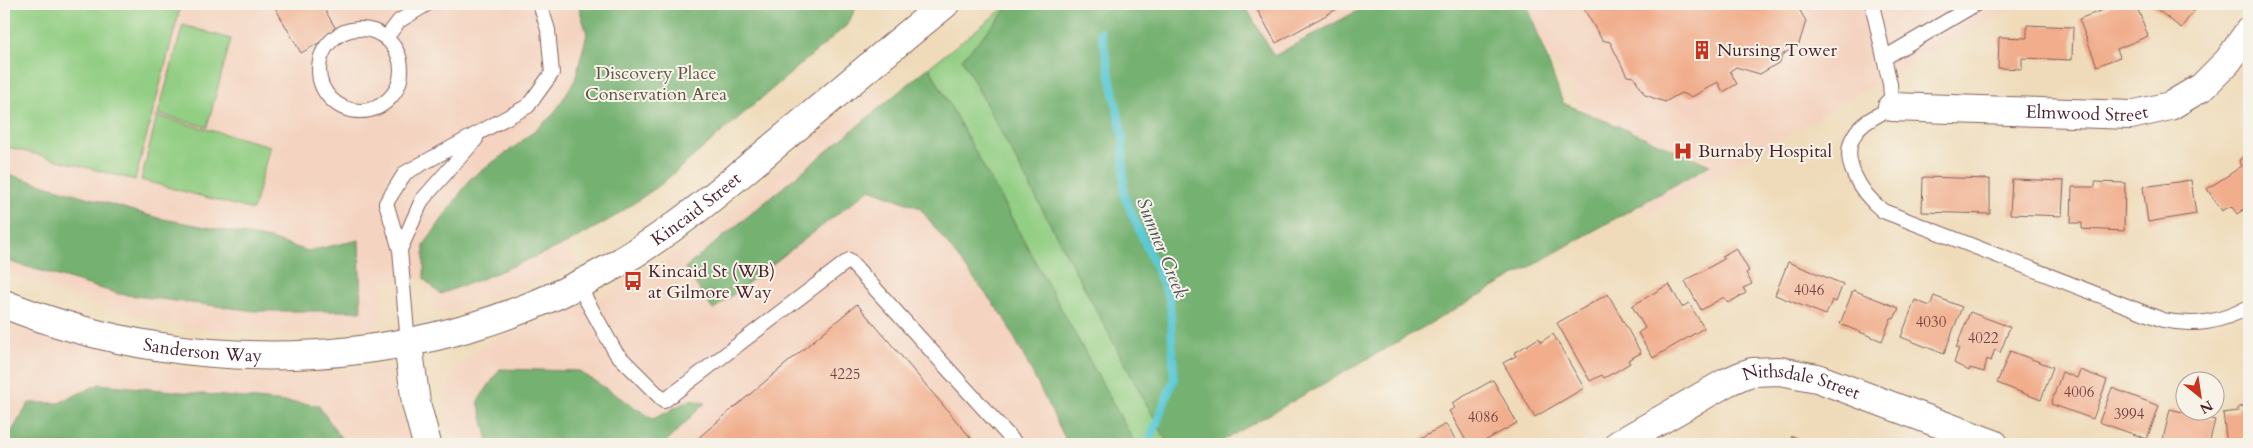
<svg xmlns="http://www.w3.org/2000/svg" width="2253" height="448" font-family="Cardo,serif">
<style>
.built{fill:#f4d3c0}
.green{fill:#92ce83;stroke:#6e7657}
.forest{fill:#75b171;stroke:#60684e}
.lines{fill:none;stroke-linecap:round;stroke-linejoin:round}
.stream{stroke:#5dc9d6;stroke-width:8}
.building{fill:#f1ad8c}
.service-casing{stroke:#84615d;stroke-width:16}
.minor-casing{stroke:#84615d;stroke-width:30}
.tertiary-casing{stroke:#84615d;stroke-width:30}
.service{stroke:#fff;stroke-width:14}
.minor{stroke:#fff;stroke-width:28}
.tertiary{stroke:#fff;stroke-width:28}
.labels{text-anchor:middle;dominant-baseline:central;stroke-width:4;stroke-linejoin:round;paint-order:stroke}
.number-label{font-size:15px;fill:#744243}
.poi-label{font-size:18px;fill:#4a1f2b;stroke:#f7f3e8;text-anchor:start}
.park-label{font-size:18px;fill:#605445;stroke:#f7f3e8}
.street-label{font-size:18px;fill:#4a1f2b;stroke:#f7f3e8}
.water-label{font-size:19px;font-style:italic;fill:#50525e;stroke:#f7f3e8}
</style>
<rect width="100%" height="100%" fill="#f7f3e8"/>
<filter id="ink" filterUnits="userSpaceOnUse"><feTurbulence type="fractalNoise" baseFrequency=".02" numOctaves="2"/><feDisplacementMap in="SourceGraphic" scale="10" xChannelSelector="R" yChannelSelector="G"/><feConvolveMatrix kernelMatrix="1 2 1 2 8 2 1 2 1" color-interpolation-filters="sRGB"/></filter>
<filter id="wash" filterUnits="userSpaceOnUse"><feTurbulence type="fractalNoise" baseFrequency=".0096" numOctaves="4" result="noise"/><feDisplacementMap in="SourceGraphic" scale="20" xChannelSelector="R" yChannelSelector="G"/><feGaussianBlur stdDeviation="1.12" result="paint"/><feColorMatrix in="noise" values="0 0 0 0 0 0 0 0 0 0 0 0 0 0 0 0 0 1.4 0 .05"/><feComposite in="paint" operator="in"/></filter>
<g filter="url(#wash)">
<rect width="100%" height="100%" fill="#efdbba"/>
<!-- built -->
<path class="built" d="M4,4H578L587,34L575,80L553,115L517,145L578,263L537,282L450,312L442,311L435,306L424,279L384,281V315L379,323L373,328L280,334L184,327L84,301L4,273Z
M1234,4H1416L1276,79Z
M1519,4H2023L1872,86L1647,216Z
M880,84L1078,444H453L447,425L446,399L452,374L462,361L491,342L594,301L638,277L678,251L727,213Z
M4,317L101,348L194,371L308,375L384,366L389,369L392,380L408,444H4Z"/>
<!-- green -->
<path class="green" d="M4,4H161L180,9L135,180L4,146Z
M1009,4H1012L962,59L1168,444H1135L929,67Z
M183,25L231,39L207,127L158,114Z
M157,116L270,146L253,210L141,180Z"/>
<!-- forest -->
<path class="forest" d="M578,4H858L847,25L660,185L614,217L568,243L484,278L440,294L424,279V245L471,178L517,145L553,115L575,80L587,34Z
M1012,4H1244L1274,56L1370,4H1527L1563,103L1710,165L1217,444H1168L962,59Z
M929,67L1135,444H1068L1005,319L920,208L870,189L713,310L685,268Z
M4,173L158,218L270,239L308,251L359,240L361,311H256L119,294L4,260Z
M500,369L579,371L653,419L690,400L705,403L664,444H489L478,401Z
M99,384L318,405L345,444H4L29,403H59Z"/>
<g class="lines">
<!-- stream -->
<path class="stream" d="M1101,32L1123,138L1124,196L1170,300L1174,379L1148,444"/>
</g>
<g id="blocks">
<!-- building -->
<path class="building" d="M273,4H321L338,32L301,53Z
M1254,4H1346L1276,43Z
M1581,4H1796L1806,21L1799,44L1782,55L1780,62L1760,74L1736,67L1730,71L1737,84L1723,92L1718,82L1692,97L1681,93L1665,102L1645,95L1634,77L1627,76L1610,42L1602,40Z
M2118,4H2136L2148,36L2117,49L2120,57L2097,66L2079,19Z
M2150,4H2199L2181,28Z
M2027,25L2073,27L2072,60L2022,58V69L1998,68L1999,37L2027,38Z
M2249,153V206L2237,214L2231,206L2222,211L2207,189L2242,166L2239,160Z
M1923,177L1990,179V214L1922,212Z
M2012,179L2064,181L2062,216L2010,214Z
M2191,180L2196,214L2148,222L2143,187Z
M2095,182L2125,183L2124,231L2082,229V223H2071L2072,187H2095Z
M1736,248L1749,271L1746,273L1752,284L1743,288L1746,293L1728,303L1724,297L1701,310L1685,281L1724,259L1722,256Z
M1788,262L1843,284L1836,302L1832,300L1826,315L1775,295Z
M1669,284L1682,307L1689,303L1704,328L1653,358L1638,333L1645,328L1632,306Z
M1853,290L1899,308L1894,319L1891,318L1882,341L1840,324Z
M1608,294L1641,353L1628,360L1630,363L1617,371L1604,378L1602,375L1590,381L1557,323Z
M1934,296L1962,307L1944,354L1901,337L1915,300L1930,306Z
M857,304L976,444H691Z
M1970,312L2010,327L2000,353L1995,349L1991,361L1987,359L1984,372L1970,368L1969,371L1954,363L1959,348H1956Z
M1553,334L1584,388L1535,417L1503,363L1516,356L1514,353L1539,338L1541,342Z
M2010,351L2053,367L2041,400L1997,383Z
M2080,370L2107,380L2093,419L2051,404L2062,372L2077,378Z
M1493,380L1517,423L1479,444H1468L1449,411L1455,408L1452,403Z
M2112,388L2159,406L2147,439L2099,422Z
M2249,405V444H2227L2223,413L2238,411V407Z
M2170,409L2215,420L2209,444H2162Z
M1446,424L1458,444H1410Z
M1792,436L1813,444H1789Z"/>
</g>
</g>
<g filter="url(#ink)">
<use href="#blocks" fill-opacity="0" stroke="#84615d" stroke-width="1"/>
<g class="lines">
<!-- service casing -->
<g class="service-casing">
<path id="service" d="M1872,4L1890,84L1892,107C1881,114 1865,120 1857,131C1836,158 1862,194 1883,211L2163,320C2195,327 2221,322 2249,307
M319 70a41 41 0 1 1 82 0a41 41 0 1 1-82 0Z
M386,38L399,21L427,4
M1884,58L1976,4
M400,250L422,200L476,139
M578,285L616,353L664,401L849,260L1016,444
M408,344L400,250L386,203L405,173L528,106L552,73L548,30L540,4"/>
</g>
<!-- minor casing -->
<g class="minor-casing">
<g id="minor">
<path id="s1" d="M1892,107L2131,115L2170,106L2202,87L2228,61L2249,31"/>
<path id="s2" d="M1619,444L1727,382L1743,375L1752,372L1780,371L1817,378L1994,444"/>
</g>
</g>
<!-- tertiary casing -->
<g class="tertiary-casing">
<g id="tertiary">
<path id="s3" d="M4,304C201,383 432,372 617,264C674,231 724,188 774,146C831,99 888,50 945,4"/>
<path d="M408,344L416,403L427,444"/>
</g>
</g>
<!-- service -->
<use href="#service" class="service"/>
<!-- minor -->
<use href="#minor" class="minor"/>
<!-- tertiary -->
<use href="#tertiary" class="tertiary"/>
</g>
</g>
<!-- icons -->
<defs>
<g id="building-bare" transform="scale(1.5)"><path d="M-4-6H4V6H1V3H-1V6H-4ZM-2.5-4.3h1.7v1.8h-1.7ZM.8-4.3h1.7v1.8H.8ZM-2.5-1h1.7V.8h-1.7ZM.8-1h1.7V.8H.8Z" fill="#c8321e" stroke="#f7f3e8" stroke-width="2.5" paint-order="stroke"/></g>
<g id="hospital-bare" transform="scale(1.5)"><path d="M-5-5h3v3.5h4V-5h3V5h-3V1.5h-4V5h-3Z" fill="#c8321e" stroke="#f7f3e8" stroke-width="2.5" paint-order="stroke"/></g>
<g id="bus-bare" transform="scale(1.5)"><path d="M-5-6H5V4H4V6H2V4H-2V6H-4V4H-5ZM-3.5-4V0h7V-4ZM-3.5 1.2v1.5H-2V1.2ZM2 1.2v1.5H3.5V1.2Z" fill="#c8321e" stroke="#f7f3e8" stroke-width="2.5" paint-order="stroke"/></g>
</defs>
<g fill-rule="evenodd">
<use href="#building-bare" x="1702" y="50"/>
<use href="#hospital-bare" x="1683" y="151"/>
<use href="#bus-bare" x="633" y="281"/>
</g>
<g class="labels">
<!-- number labels -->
<g class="number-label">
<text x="1809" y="290">4046</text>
<text x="1931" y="322">4030</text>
<text x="1983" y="338">4022</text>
<text x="845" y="374">4225</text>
<text x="2079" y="392">4006</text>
<text x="2129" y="414">3994</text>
<text x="1483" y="417">4086</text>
</g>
<!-- poi labels -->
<g class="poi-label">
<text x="1717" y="50">Nursing Tower</text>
<text x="1698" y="151">Burnaby Hospital</text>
<text x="648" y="271">Kincaid St (WB)<tspan x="648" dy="21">at Gilmore Way</tspan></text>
</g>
<!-- park labels -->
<g class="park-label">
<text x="656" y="73">Discovery Place<tspan x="656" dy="21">Conservation Area</tspan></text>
</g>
<!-- street labels -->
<g class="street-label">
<text stroke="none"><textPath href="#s1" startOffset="195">Elmwood Street</textPath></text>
<text stroke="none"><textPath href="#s3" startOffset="732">Kincaid Street</textPath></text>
<text stroke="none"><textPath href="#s3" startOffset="205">Sanderson Way</textPath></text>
<text stroke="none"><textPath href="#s2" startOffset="202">Nithsdale Street</textPath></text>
</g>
<!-- water labels -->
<g class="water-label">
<text transform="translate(1162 248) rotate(68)">Sumner Creek</text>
</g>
</g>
<!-- margin -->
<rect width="2253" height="448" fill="none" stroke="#f7f3e8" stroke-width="20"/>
<!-- north arrow -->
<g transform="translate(2200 396) rotate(150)"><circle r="24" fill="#f7f3e8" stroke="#b29e9c"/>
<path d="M0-4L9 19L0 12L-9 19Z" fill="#c8321e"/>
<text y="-8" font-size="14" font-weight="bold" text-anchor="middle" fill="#4a1f2b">N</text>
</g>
</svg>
